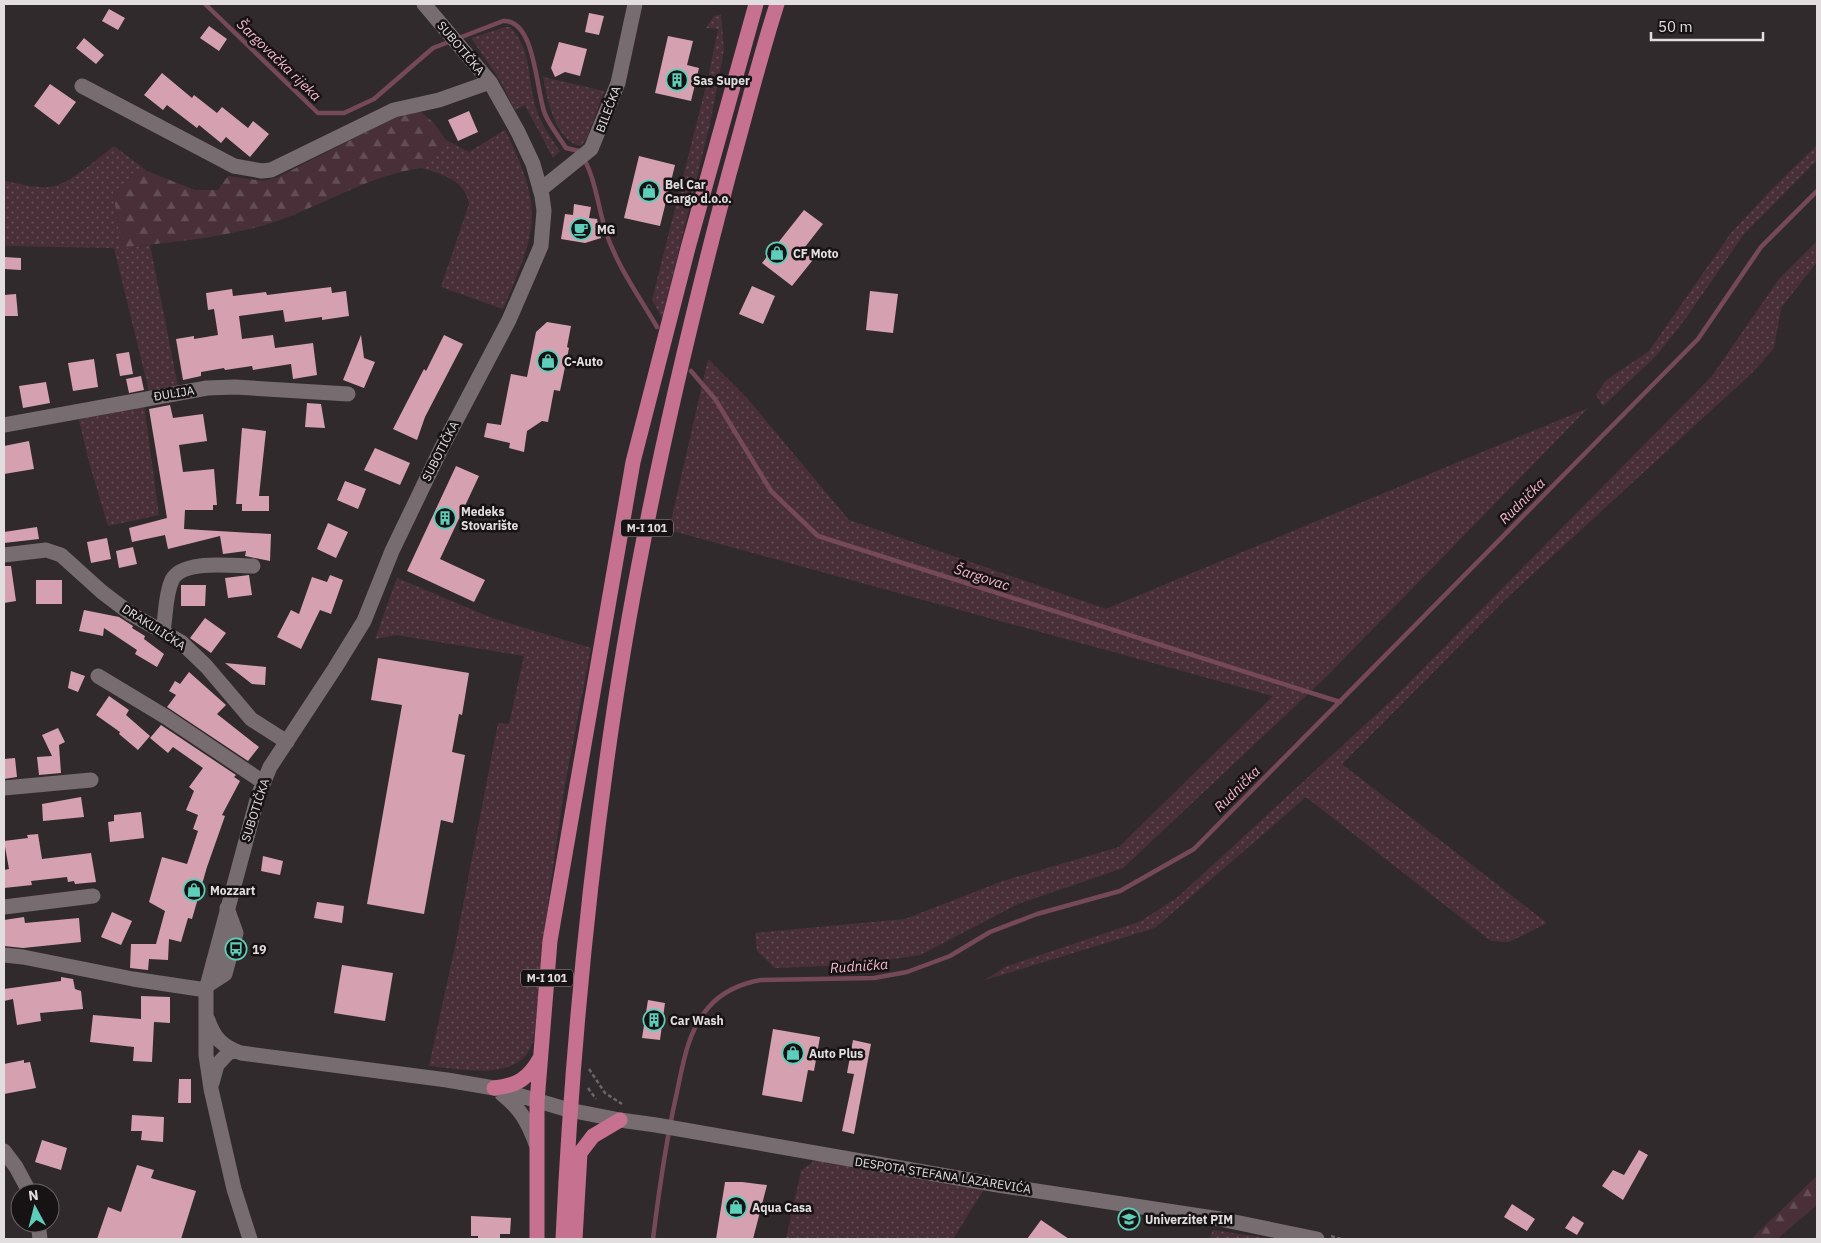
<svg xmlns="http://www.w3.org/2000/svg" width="1821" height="1243" font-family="'IBM Plex Sans',sans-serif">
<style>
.grass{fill:url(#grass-dots)}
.forest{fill:url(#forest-firs)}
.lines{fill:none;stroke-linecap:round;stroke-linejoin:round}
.stream{stroke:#764958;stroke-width:4.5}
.building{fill:#d5a1b0}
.path{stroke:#6c6567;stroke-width:2.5;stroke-dasharray:4 2.5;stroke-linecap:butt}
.minor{stroke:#776d70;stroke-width:15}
.major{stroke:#c77190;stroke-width:15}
.labels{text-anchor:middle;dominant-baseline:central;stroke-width:5;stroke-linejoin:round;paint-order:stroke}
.shield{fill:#171314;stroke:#a5a0a1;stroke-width:1}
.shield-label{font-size:11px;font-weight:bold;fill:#e2ddde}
.street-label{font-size:12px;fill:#e2ddde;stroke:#171314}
.poi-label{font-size:12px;font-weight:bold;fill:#e2ddde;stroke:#171314;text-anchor:start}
.water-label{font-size:14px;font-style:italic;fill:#f8bacd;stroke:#171314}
</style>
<defs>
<pattern id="grass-dots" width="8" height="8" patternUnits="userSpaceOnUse" patternTransform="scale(1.25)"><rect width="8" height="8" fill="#493038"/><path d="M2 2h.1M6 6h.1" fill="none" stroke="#634e54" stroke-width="1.8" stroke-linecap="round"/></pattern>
<pattern id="forest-firs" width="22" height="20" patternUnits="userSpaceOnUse" patternTransform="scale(1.25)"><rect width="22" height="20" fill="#493038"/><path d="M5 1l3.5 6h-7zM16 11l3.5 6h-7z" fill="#634e54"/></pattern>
</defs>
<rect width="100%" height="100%" fill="#312a2c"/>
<!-- grass -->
<path class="grass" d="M721,14L724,50L710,124L662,318L652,300L709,74L718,29L706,28L714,16Z
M505,27H510C533,50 527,82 537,111C541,125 552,139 560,151L553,158L525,105L515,110L500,80L471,38Z
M543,77L604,91L587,138L581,146C555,141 547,99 543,77Z
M505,130C545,211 537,229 503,309L441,287L469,204C466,181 442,174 422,168L446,140L469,152Z
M1817,145V160L1744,234L1686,318L1656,356L1603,406L1596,395L1605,381L1649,351L1731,233L1773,188Z
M114,146L147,171L133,173L126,183L113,193L122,248L150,245L178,386L149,391L114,248L4,246V181C19,183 40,190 55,186C73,181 98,158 114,146Z
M1817,241V262L1781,308L1774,348L1753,372L1510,595L1342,764L1547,923L1509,942L1491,941L1306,797L1155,928L985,980L1005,967L1141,921L1178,897L1393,699L1712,376L1779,279Z
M708,359L747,398L849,520L1106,609L1588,408L1325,678L1123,868L1018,904L920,955L854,965L775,968L757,951L755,933L905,919L1003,881L1119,847L1273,696L669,530Z
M144,404L159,515L108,526L89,462L78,416Z
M397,578L492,618L591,648L564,790L549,896L534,1037C525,1084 463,1069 429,1066L456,942L498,723L509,724L524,656L396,635L375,639Z
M820,1160L984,1189L953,1239H786L801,1171L814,1161Z
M1213,1230L1274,1239H1275H1209Z"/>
<!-- forest -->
<path class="forest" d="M418,110L433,122L446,140L422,168C367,175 318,209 265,225C218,238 170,242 122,248L113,193L126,183L133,173L147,171L195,190H218L228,176L264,181L278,177L400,115Z
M1817,1176V1205L1777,1239H1751Z"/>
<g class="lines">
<!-- stream -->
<path class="stream" d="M205,4L318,113H344L374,99L433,48L503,21C536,19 536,93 545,114C550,126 559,137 566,148L579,151C596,175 597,205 606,232C617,266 639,296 657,327
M691,371L715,399L771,491L818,536L1340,702
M653,1239C659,1190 666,1141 677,1092C683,1063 688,1031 708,1008C721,992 742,983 761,980L874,978L907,972L950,956L990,932L1037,914L1120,891L1194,849L1698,339L1761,247L1817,191"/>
</g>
<!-- building -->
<path class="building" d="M109,9L125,18L118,30L102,21Z
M589,13L604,16L599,35L585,32Z
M209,26L227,39L219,51L200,38Z
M668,36L693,41L687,65L699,68L691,101L655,93Z
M84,38L104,55L96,64L76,48Z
M559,42L587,49L580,76L565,72L555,77L551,68Z
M162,73L192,98L194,95L217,113L222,107L248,128L253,121L269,134L250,157L226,137L221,143L199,125L197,128L167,105L163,110L144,95Z
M50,84L76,102L59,125L34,106Z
M469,111L478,132L458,141L448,120Z
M639,156L675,165L660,226L624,218Z
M574,204L591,207L589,218L597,219L601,238L585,243L561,239L565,214L573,215Z
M804,210L823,224L805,247L816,256L792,286L762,263Z
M4,257L21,258V270L4,269Z
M752,286L775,296L763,324L739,314Z
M331,287L332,293L346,291L349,316L322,320V317L285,322L283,310L239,316L242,339L273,335L275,348L313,343L317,375L293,379L291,364L253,370L252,366L225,370L224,368L201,372V376L183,380L176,339L194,336V339L218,335L214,309L208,310L206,293L232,289L233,296L266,292L267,295Z
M870,291L898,294L893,333L866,330Z
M16,294L18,316H4V295Z
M547,322L571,326L567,347L569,348L560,391L554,390L548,422L542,421L527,431L524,452L509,448L510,443L484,437L487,423L501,425L511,374L527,377L536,332Z
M361,335L364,358L375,362L364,388L343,380Z
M444,335L463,344L425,417L417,440L393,429L424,369L426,371Z
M129,352L133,374L120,376L116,354Z
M94,359L98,387L73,391L68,363Z
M141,376L144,390L129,393L126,379Z
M46,382L50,403L23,408L19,386Z
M307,403L321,404L325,428L305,427Z
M170,405L173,418L203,414L207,441L179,445L183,472L214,469L217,505H213V510H185L184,529L271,534L270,561L245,556L246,551L223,554L220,536L168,549L165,535L132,542L129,528L167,518L149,409Z
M242,428L266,431L259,496H269V511H242V504H236Z
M29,441L34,469L4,474V446Z
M375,448L410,463L400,485L364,470Z
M456,466L479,476L440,559L485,580L474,602L407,571Z
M345,481L366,489L358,509L337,500Z
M328,523L348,532L336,558L317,549Z
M37,527L39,539L4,543V532Z
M107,538L111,559L91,563L87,542Z
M133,547L137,564L119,568L116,551Z
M4,566H11L16,601L4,603Z
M249,575L252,595L228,598L225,578Z
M330,575L343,580L331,614L320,610L301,649L277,637L291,610L299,614L312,577L327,582Z
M36,580H62V604H36Z
M181,585H206L205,606H181Z
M84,610L119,617L133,626L132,628L145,636L144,639L164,654L157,667L135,654L137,650L104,628L103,636L79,631Z
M205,618L226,633L211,653L190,638Z
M378,658L469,673L462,715L459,714L452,752L465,755L453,823L441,820L424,914L367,904L402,705L371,700Z
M225,663L266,667L265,685L252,684Z
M71,671L85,676L78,692L68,688Z
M189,672L226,705L217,714L259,747L248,761L167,707L176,695L169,691L175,681L180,684Z
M109,696L129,710L126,715L150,736L138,750L119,734L120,732L96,715Z
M161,725L236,775L234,777L240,781L222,815L225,816L207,867L192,919L188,918L181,942L169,939L168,960L149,959L148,970L130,968L131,944H156L165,911L149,902L162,857L187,864L198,831L193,829L198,815L186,810L194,791L189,787L203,768L173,747L168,753L150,738Z
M58,728L65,742L59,745L61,773L39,775L37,757L52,756L42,735Z
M15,758L17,777L4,779V759Z
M81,797L84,817L43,821L42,804Z
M141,812L144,838L110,842L108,822L114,821V815Z
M38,834L42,859L91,853L96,882L75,884L74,881L68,882L67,877L31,881L32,885L4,888V870L9,869L4,841L28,838L27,835Z
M263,856L283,861L280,875L261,871Z
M317,902L344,906L342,923L314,918Z
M112,912L132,921L121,945L101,937Z
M24,917L25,923L79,918L81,942L23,948L4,946V920Z
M342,965L393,973L385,1021L334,1013Z
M61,977L73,979L75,989L81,991L83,1009L40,1013L41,1021L17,1025L13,999L4,1001V989L61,981Z
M141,996L170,997V1023L154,1022L152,1062L133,1061L134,1047L90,1042L93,1015L141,1019Z
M648,1000L665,1003L660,1040L642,1038Z
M773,1029L820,1037L814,1071L808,1070L802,1102L762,1095Z
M853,1040L871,1044L854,1134L842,1131L854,1074L847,1073Z
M24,1060V1063L30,1062L36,1088L4,1094V1064Z
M179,1079H191V1103H178Z
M132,1115L164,1117L163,1142L141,1140L142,1131H131Z
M42,1140L67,1148L61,1170L35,1162Z
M1639,1150L1648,1155L1623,1200L1602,1186L1613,1170L1624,1175Z
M137,1165L154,1170L151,1178L196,1191L181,1239H97L108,1207L121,1212Z
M725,1182H742L767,1185L753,1239H716Z
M1512,1204L1535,1219L1527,1231L1504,1217Z
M471,1216L511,1218L510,1234H500V1239H478V1236H471Z
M1573,1216L1584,1223L1577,1235L1565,1228Z
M1041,1220L1069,1239H1027Z"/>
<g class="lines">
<!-- path -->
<path class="path" d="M589,1069L605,1093L622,1104
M588,1088L596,1099
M1331,1236L1341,1239"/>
<!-- minor -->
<path class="minor" d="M82,86L234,166L262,171L271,170L394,110L439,100L490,82
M540,190L591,149L618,83L635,4
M4,425L207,388L235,387L348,394
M4,555L46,550L61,555L102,592L131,614L181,642L206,666L251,719L287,742
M163,631C166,615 165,595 172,580C182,559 233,566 253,566
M98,676L166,717L263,782
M4,788L91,780
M4,907L93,896
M4,955L23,957L133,979L206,990
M208,985L225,974L236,933L227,908
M208,1020C214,1038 223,1047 241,1053L447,1080L494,1088L569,1110L620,1120L656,1125L998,1185L1220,1219L1317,1239
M212,1083L217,1065L231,1050
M502,1094C520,1108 528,1122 536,1144
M4,1151L16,1167L30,1193
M38,1223L40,1239
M250,1239L234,1189L211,1089L206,1055V990L258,796L270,767L335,668L364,621L392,551L442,447L509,320L541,246L544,211L542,196L533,164L518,132L490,82L424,4"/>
<!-- major -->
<path class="major" d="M494,1088C517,1086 529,1078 540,1058
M537,1239V1102L550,941L633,462L688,248L756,4
M563,1239C571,1067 587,894 612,724C639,538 681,355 729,174C745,117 759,60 777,4
M575,1239L580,1153L593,1136L620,1120"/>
</g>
<!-- icons -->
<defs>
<g id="building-ring" transform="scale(1.125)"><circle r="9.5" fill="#171314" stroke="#5dceb9" stroke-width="1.5"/><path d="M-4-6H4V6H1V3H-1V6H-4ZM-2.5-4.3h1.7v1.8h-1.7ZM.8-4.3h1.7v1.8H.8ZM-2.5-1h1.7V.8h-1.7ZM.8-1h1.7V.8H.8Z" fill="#5dceb9"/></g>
<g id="shop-ring" transform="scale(1.125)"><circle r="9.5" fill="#171314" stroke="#5dceb9" stroke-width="1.5"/><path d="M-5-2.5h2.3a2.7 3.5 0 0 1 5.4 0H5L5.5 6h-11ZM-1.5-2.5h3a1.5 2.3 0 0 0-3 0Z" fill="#5dceb9"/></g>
<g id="cafe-ring" transform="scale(1.125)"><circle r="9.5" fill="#171314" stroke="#5dceb9" stroke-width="1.5"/><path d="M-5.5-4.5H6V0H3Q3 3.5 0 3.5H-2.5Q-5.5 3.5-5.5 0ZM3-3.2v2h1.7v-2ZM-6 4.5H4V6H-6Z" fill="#5dceb9"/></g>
<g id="bus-ring" transform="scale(1.125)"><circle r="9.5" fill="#171314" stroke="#5dceb9" stroke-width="1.5"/><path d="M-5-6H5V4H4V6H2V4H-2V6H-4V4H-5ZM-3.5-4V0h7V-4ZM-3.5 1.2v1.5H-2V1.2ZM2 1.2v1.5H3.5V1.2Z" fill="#5dceb9"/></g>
<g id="university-ring" transform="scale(1.125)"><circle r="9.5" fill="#171314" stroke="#5dceb9" stroke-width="1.5"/><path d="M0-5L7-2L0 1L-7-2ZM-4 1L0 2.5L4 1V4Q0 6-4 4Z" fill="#5dceb9"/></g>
</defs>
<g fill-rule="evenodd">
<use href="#building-ring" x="677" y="80"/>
<use href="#shop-ring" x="649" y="191"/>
<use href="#cafe-ring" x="581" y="229"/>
<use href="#shop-ring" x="777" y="253"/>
<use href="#shop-ring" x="548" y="361"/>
<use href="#building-ring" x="445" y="518"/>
<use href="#shop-ring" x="194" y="890"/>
<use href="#bus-ring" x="236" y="949"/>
<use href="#building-ring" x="654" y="1020"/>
<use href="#shop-ring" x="793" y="1053"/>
<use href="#shop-ring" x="736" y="1207"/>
<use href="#university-ring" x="1129" y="1219"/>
</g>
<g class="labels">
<!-- shield labels -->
<g class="shield">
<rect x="621" y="519.5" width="52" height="17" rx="4"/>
<rect x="521" y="969.5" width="52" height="17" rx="4"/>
</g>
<g class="shield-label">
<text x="647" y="528">M-I 101</text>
<text x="547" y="978">M-I 101</text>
</g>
<!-- street labels -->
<g class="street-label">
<text transform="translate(461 48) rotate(50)">SUBOTIČKA</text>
<text transform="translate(608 109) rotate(-69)">BILEĆKA</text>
<text transform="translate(174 393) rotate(-9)">ĐULIJA</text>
<text transform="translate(440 451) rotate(-63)">SUBOTIČKA</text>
<text transform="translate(154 627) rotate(33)">DRAKULIĆKA</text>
<text transform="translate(255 810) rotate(-72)">SUBOTIČKA</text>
<text transform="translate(943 1175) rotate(9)">DESPOTA STEFANA LAZAREVIĆA</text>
</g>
<!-- poi labels -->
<g class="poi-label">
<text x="693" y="80">Sas Super</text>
<text x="665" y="184">Bel Car<tspan x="665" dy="14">Cargo d.o.o.</tspan></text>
<text x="597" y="229">MG</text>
<text x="793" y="253">CF Moto</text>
<text x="564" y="361">C-Auto</text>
<text x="461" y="511">Medeks<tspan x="461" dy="14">Stovarište</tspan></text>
<text x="210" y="890">Mozzart</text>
<text x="252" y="949">19</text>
<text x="670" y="1020">Car Wash</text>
<text x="809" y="1053">Auto Plus</text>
<text x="752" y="1207">Aqua Casa</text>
<text x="1145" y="1219">Univerzitet PIM</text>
</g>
<!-- water labels -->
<g class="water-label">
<text transform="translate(279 60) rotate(44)">Šargovačka rijeka</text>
<text transform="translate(1522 501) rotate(-45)">Rudnička</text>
<text transform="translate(982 577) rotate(18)">Šargovac</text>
<text transform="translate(1237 789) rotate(-45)">Rudnička</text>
<text transform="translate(859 966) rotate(-4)">Rudnička</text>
</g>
</g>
<!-- border -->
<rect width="1821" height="1243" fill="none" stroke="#e2ddde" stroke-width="10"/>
<!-- north arrow -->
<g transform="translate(35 1208) rotate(353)"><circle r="24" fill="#171314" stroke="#686465"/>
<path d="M0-4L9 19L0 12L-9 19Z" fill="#5dceb9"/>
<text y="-8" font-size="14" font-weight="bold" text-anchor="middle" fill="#e2ddde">N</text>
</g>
<!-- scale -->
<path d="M1651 32v8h112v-8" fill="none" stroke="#e2ddde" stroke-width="2.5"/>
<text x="1658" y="32" font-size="15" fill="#e2ddde" stroke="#171314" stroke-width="4" paint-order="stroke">50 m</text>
</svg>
